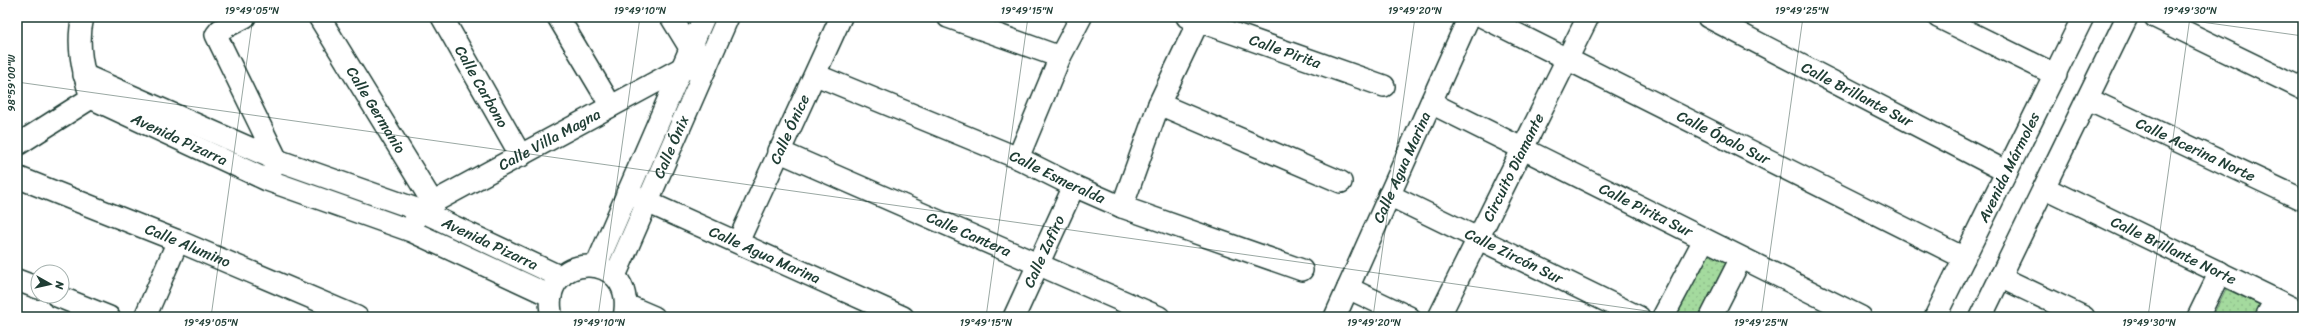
<svg xmlns="http://www.w3.org/2000/svg" width="2320" height="334" font-family="Sriracha,sans-serif">
<style>
.grass{fill:url(#grass-dots);stroke:#628c69}
.lines{fill:none;stroke-linecap:round;stroke-linejoin:round}
.minor-casing{stroke:#1f3d34;stroke-width:24}
.minor{stroke:#fff;stroke-width:21}
.ticks{fill:none;stroke:#1f3d34;stroke-width:1;stroke-opacity:0.45}
.labels{text-anchor:middle;dominant-baseline:central;stroke-width:3;stroke-linejoin:round;paint-order:stroke}
.street-label{font-size:15px;fill:#1f3d34;stroke:#fff}
.neatline{fill:none;stroke:#1f3d34;stroke-width:1.5}
.ticks-label{font-size:10px;text-anchor:middle;fill:#1f3d34}
</style>
<defs>
<pattern id="grass-dots" width="8" height="8" patternUnits="userSpaceOnUse"><rect width="8" height="8" fill="#a4da9e"/><path d="M2 2h.1M6 6h.1" fill="none" stroke="#8dbc89" stroke-width="1.8" stroke-linecap="round"/></pattern>
</defs>
<rect width="100%" height="100%" fill="#fff"/>
<filter id="ink" filterUnits="userSpaceOnUse"><feTurbulence type="fractalNoise" baseFrequency=".025" numOctaves="2"/><feDisplacementMap in="SourceGraphic" scale="8" xChannelSelector="R" yChannelSelector="G"/><feConvolveMatrix kernelMatrix="1 2 1 2 8 2 1 2 1" color-interpolation-filters="sRGB"/></filter>
<g filter="url(#ink)">
<!-- grass -->
<path class="grass" d="M1708,253L1728,263L1699,317H1673Z
M2226,289L2260,305L2253,317H2212Z"/>
<g class="lines">
<!-- minor casing -->
<g class="minor-casing">
<g id="minor">
<path id="s1" d="M83,17C76,44 83,72 91,98L267,180L411,231L551,296"/>
<path d="M245,17L220,30L216,35L277,160L274,166"/>
<path id="s2" d="M319,17L433,203"/>
<path id="s3" d="M442,17L521,156"/>
<path d="M558,17L611,106"/>
<path d="M671,17L690,48L700,53"/>
<path d="M948,17L1060,57"/>
<path id="s4" d="M1187,17L1384,86"/>
<path id="s5" d="M1483,17L1964,258"/>
<path id="s6" d="M1708,17L2007,172"/>
<path d="M1938,17L2056,75"/>
<path d="M2155,17L2303,89"/>
<path id="s7" d="M84,75L277,160L419,210L561,277"/>
<path id="s8" d="M816,75L1018,158L1074,186L1122,207L1302,270"/>
<path id="s9" d="M2088,99L2303,200"/>
<path id="s10" d="M1431,103L1861,317"/>
<path d="M1159,104L1341,182"/>
<path d="M17,145L91,98L100,88"/>
<path id="s11" d="M778,151L1159,317"/>
<path d="M1018,158L1060,57L1081,17"/>
<path id="s12" d="M17,177L178,241L357,317"/>
<path id="s13" d="M2045,188L2303,313"/>
<path id="s14" d="M627,193L903,317"/>
<path id="s15" d="M1389,195L1639,317"/>
<path d="M1122,207L1159,104L1198,22"/>
<path id="s16" d="M415,220L419,210L680,69L706,68"/>
<path id="s17" d="M738,242L841,17"/>
<path d="M596,266L704,17"/>
<path id="s18" d="M615,276L728,17"/>
<path d="M2000,277L2084,317"/>
<path d="M17,280L38,288"/>
<path d="M1348,288L1409,317"/>
<path d="M57,296L109,317"/>
<path d="M626,305L654,317"/>
<path d="M145,317L178,241"/>
<path d="M552,317C536,251 638,247 624,317"/>
<path id="s19" d="M1014,317L1074,186"/>
<path id="s20" d="M1335,317L1469,17"/>
<path id="s21" d="M1439,317L1588,17"/>
<path d="M1663,317L1704,240"/>
<path d="M1711,317L1741,258"/>
<path id="s22" d="M1935,317L2083,17"/>
<path d="M1981,317L2127,17"/>
<path d="M2198,317L2220,272"/>
<path d="M2266,317L2275,300"/>
</g>
</g>
<!-- minor -->
<use href="#minor" class="minor"/>
</g>
</g>
<!-- ticks -->
<path class="ticks" d="M2165,17L2303,36M17,82L1690,317M211,317L253,17M598,317L640,17M986,317L1028,17M1373,317L1415,17M1761,317L1803,17M2148,317L2190,17"/>
<g class="labels">
<!-- street labels -->
<g class="street-label">
<text stroke="none"><textPath href="#s4" startOffset="104">Calle Pirita</textPath></text>
<text stroke="none"><textPath href="#s3" startOffset="80">Calle Carbono</textPath></text>
<text stroke="none"><textPath href="#s6" startOffset="168">Calle Brillante Sur</textPath></text>
<text stroke="none"><textPath href="#s2" startOffset="109">Calle Germanio</textPath></text>
<text stroke="none"><textPath href="#s17" startOffset="124">Calle Ónice</textPath></text>
<text stroke="none"><textPath href="#s5" startOffset="269">Calle Ópalo Sur</textPath></text>
<text stroke="none"><textPath href="#s1" startOffset="180">Avenida Pizarra</textPath></text>
<text stroke="none"><textPath href="#s16" startOffset="159">Calle Villa Magna</textPath></text>
<text stroke="none"><textPath href="#s18" startOffset="141">Calle Ónix</textPath></text>
<text stroke="none"><textPath href="#s9" startOffset="119">Calle Acerina Norte</textPath></text>
<text stroke="none"><textPath href="#s20" startOffset="164">Calle Agua Marina</textPath></text>
<text stroke="none"><textPath href="#s21" startOffset="167">Circuito Diamante</textPath></text>
<text stroke="none"><textPath href="#s22" startOffset="167">Avenida Mármoles</textPath></text>
<text stroke="none"><textPath href="#s8" startOffset="262">Calle Esmeralda</textPath></text>
<text stroke="none"><textPath href="#s10" startOffset="240">Calle Pirita Sur</textPath></text>
<text stroke="none"><textPath href="#s11" startOffset="208">Calle Cantera</textPath></text>
<text stroke="none"><textPath href="#s7" startOffset="440">Avenida Pizarra</textPath></text>
<text stroke="none"><textPath href="#s12" startOffset="184">Calle Alumino</textPath></text>
<text stroke="none"><textPath href="#s13" startOffset="143">Calle Brillante Norte</textPath></text>
<text stroke="none"><textPath href="#s19" startOffset="72">Calle Zafiro</textPath></text>
<text stroke="none"><textPath href="#s14" startOffset="151">Calle Agua Marina</textPath></text>
<text stroke="none"><textPath href="#s15" startOffset="139">Calle Zircón Sur</textPath></text>
</g>
</g>
<!-- margin -->
<rect width="2320" height="334" fill="none" stroke="#fff" stroke-width="44"/>
<!-- north arrow -->
<g transform="translate(50 284) rotate(98)"><circle r="19" fill="#ffffff" stroke="#a5b1ae"/>
<path d="M0-3L7 15L0 10L-7 15Z" fill="#1f3d34"/>
<text y="-6" font-size="11" font-weight="bold" text-anchor="middle" fill="#1f3d34">N</text>
</g>
<rect x="22" y="22" width="2276" height="290" class="neatline"/>
<g class="ticks-label">
<text x="252" y="14">19°49'05"N</text>
<text x="640" y="14">19°49'10"N</text>
<text x="1027" y="14">19°49'15"N</text>
<text x="1415" y="14">19°49'20"N</text>
<text x="1802" y="14">19°49'25"N</text>
<text x="2190" y="14">19°49'30"N</text>
<text transform="translate(11 83) rotate(-90)" y="4">98°59'00"W</text>
<text x="211" y="326">19°49'05"N</text>
<text x="599" y="326">19°49'10"N</text>
<text x="986" y="326">19°49'15"N</text>
<text x="1374" y="326">19°49'20"N</text>
<text x="1761" y="326">19°49'25"N</text>
<text x="2149" y="326">19°49'30"N</text>
</g>
</svg>
